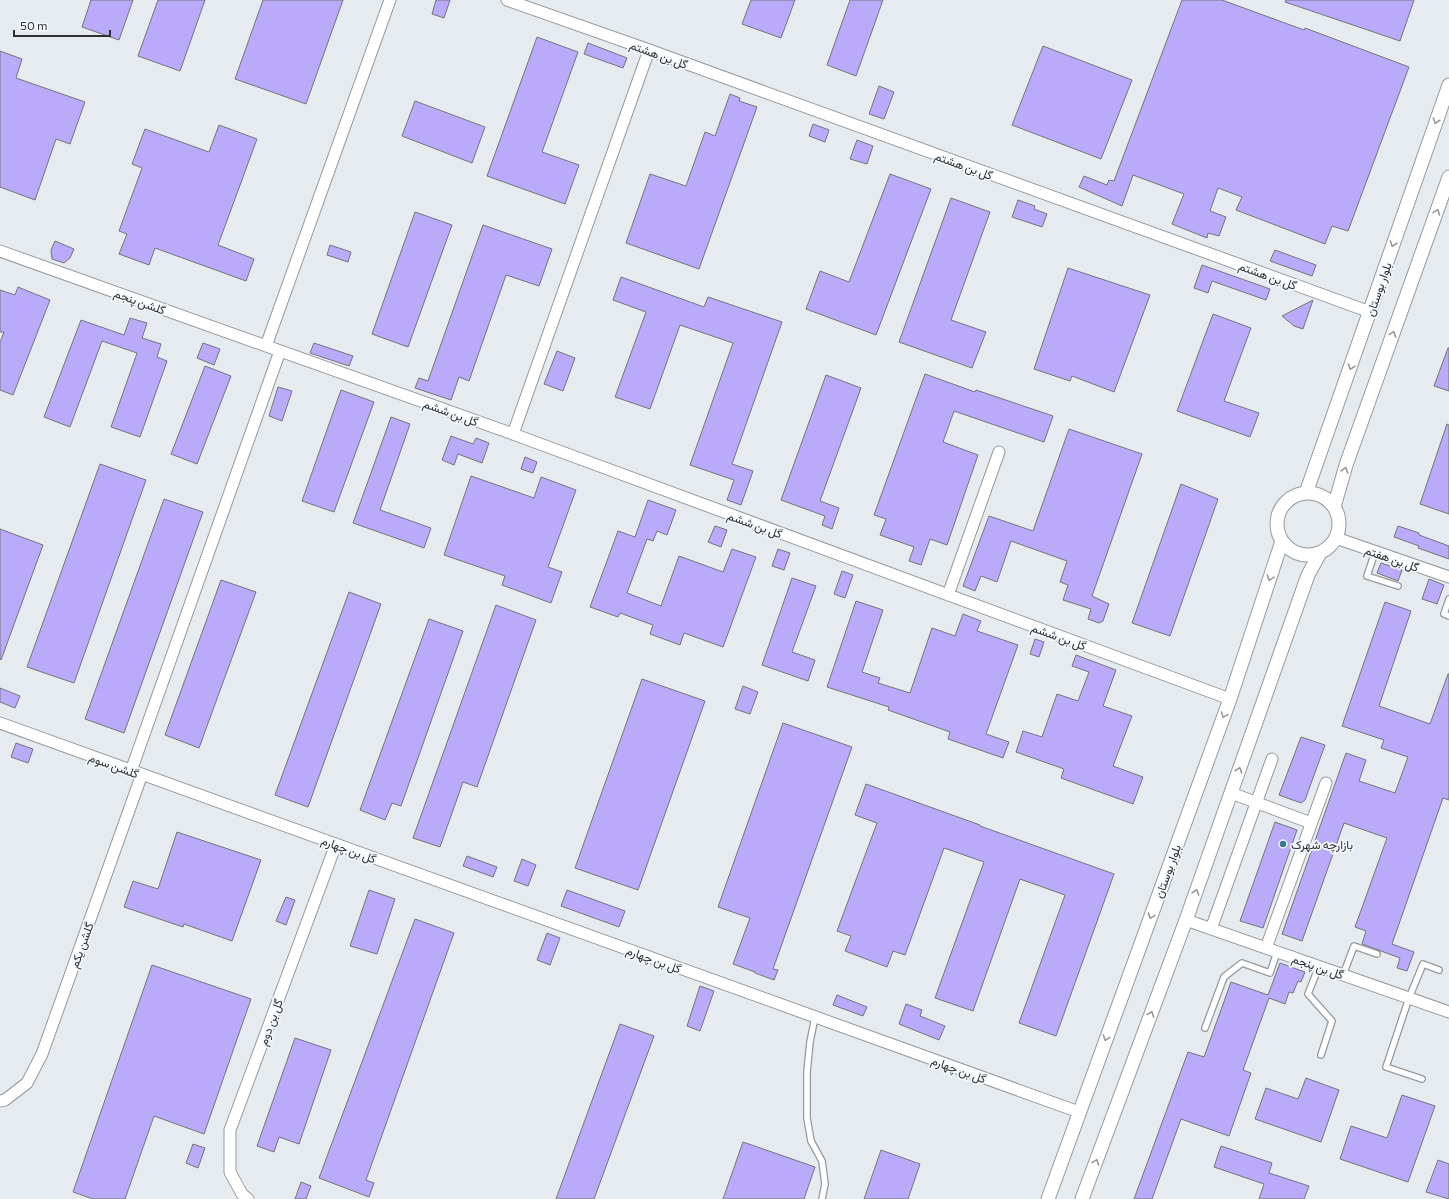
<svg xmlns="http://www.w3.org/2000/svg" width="1449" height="1199" font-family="Commissioner,Vazirmatn,sans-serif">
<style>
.building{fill:#b9aafa;stroke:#75747a}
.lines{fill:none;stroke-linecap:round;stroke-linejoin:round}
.service-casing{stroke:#959a9e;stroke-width:8}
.minor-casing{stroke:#959a9e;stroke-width:13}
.tertiary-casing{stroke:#959a9e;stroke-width:15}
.service{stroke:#fff;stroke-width:5.5}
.minor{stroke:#fff;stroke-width:11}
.tertiary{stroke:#fff;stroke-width:13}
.oneway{stroke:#969898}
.poi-dot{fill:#3b788e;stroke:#f3f8fc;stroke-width:1.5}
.labels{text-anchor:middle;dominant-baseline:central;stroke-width:3.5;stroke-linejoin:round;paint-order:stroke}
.street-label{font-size:12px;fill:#2e3031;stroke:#f3f8fc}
.poi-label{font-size:12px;fill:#2e3031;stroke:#f3f8fc;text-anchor:start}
</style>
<rect width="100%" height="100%" fill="#e5ebef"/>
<!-- building -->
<path class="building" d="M91,0H133L119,40L82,27Z
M158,0H205L180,71L138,56Z
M263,0H343L306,104L235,79Z
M436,0H450L444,18L432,14Z
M751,0H795L781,38L742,24Z
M850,0H883L856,76L827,65Z
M1182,0H1222L1304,30L1305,28L1409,67L1348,231L1332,226L1325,244L1236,210L1242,197L1218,188L1210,211L1226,217L1219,236L1208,233L1207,238L1172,224L1184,194L1133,175L1122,206L1079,187L1084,176L1107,185L1109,180L1114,181Z
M1286,0H1414L1400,41L1285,2Z
M537,37L578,52L542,152L579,165L565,204L487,176Z
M588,43L627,58L623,68L584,54Z
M1043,46L1132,80L1101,159L1012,125Z
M0,51L22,59L16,78L85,102L70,144L56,139L35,200L0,187Z
M879,86L894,92L884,119L869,114Z
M730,94L740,98L739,101L757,107L699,269L626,243L650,174L686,186L705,132L715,136Z
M415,101L485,127L472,163L402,136Z
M813,124L829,130L825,142L809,136Z
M219,125L257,139L218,245L254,259L246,281L155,248L149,265L119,254L127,234L119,231L142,168L132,164L145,129L209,152Z
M857,140L873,146L867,164L850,159Z
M890,174L931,189L876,335L806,309L820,271L849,282Z
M951,198L990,212L951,320L986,332L972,368L899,342Z
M1018,200L1035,206L1034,209L1047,214L1042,227L1012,217Z
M415,212L452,225L408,347L372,334Z
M483,225L552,249L539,286L506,275L469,381L459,377L451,400L415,388L419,378L428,381Z
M55,241L74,249L70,258L64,263L52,259L51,250Z
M330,245L351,252L348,262L327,255Z
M1275,250L1316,265L1312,276L1270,261Z
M1202,265L1270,289L1266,300L1212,281L1208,293L1194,288Z
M1068,268L1150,295L1114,392L1072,376L1070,381L1034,369Z
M621,277L704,307L708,297L782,322L732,464L753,471L741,505L727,500L734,480L690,465L733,343L680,325L650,409L615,397L646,312L613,300Z
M18,287L50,300L13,395L0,390V342L4,332H0V290L15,295Z
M1313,300L1303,329L1294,326L1282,316Z
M1213,314L1251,328L1224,401L1259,413L1250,437L1177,411Z
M130,318L147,323L142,338L161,344L157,357L167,361L140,437L111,427L137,353L102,341L70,427L44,417L81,320L124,335Z
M203,343L220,349L214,365L197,358Z
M314,343L353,356L349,366L310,353Z
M1448,348H1449V391L1434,386Z
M557,351L575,358L563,391L544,384Z
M205,366L231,376L197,464L171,454Z
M925,374L975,392L976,390L1053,416L1044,442L954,411L943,442L978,455L947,545L930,539L921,565L909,561L914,547L880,535L886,519L874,515Z
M826,375L861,388L820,501L839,508L832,529L822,525L825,516L781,500Z
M278,387L292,391L282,421L269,416Z
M341,390L374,402L334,512L302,501Z
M391,417L410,424L380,510L431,528L424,548L353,523Z
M1447,424L1449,425V514L1420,504Z
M1069,429L1142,454L1092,596L1109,604L1103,621L1099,623L1088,619L1091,609L1063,600L1068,585L1060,582L1067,561L1011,541L997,582L981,576L975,591L963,586L989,516L1033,531Z
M451,436L473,444L476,438L489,443L482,463L458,454L454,465L442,460Z
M525,457L537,462L533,473L521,469Z
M100,464L146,480L74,683L27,667Z
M471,476L534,498L541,477L576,490L548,567L562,572L551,603L502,585L505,576L444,555Z
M1181,484L1218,499L1170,636L1132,623Z
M164,499L203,512L124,733L85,719Z
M648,500L676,510L667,535L657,531L653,541L647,539L627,593L661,606L679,556L723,572L732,549L756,557L723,647L684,633L680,645L650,634L653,625L620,613L618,617L590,607L618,531L635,537Z
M715,526L727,530L721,547L708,542Z
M1398,526L1419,533V535L1449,546V559L1418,548L1419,546L1394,537Z
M0,529L43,545L1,660L0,659Z
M778,549L790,553L784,570L772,566Z
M1381,563L1402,570L1398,581L1377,573Z
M842,571L853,575L845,598L834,594Z
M792,578L816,586L792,652L815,660L808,681L762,665Z
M1429,579L1444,585L1437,604L1422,599Z
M221,580L256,592L199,748L165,735Z
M349,592L381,604L308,807L275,795Z
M856,601L883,610L862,672L880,678L878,683L910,693L932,628L955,636L963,614L981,621L977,631L1018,645L986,734L1009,742L1003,758L948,739L950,732L888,710L889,707L827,687Z
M1385,602L1411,611L1379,706L1430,724L1448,674H1449V800L1443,798L1392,944L1414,952L1407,971L1397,968L1400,958L1362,944L1366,931L1355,927L1387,838L1344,823L1302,941L1282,934L1346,753L1366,760L1359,781L1395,793L1408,757L1381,748L1384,740L1342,726Z
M496,605L536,620L477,787L463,782L440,847L413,838Z
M429,619L463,631L401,806L392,803L385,820L360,810Z
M1035,639L1044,642L1039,657L1030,654Z
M1076,655L1116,670L1103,706L1132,716L1113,766L1143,777L1133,804L1061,778L1064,769L1016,752L1023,731L1042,737L1057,694L1078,701L1089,672L1072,666Z
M642,679L705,701L638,890L575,868Z
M743,686L758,692L750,714L735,709Z
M0,688L20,696L15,708L0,702Z
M783,723L852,747L773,969L778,970L774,980L755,973V972L733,964L750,918L718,907Z
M1301,737L1325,745L1305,800L1301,803L1279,795Z
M16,743L33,749L28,763L11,757Z
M866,784L980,825V826L1114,874L1056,1036L1019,1023L1065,895L1020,879L973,1011L935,998L984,862L944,848L905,955L893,951L887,967L845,951L851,936L837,931L877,823L855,815Z
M1275,822L1297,830L1263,928L1240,921Z
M177,832L261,860L232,941L184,924L183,927L124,907L133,881L158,889Z
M467,856L497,867L493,877L463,866Z
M522,859L536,865L528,886L514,881Z
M369,890L395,899L377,954L350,946Z
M567,890L625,911L619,927L561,906Z
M286,897L295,900L286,925L276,921Z
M415,919L454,933L366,1180L374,1183L369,1197L319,1178Z
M547,933L560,938L550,965L537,960Z
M1280,963L1305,972L1301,982L1298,981L1293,993L1289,992L1285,1004L1269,998L1243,1070L1251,1073L1229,1136L1181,1119L1152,1199H1134L1188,1052L1204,1057L1231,982L1268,995Z
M152,965L251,999L204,1134L154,1116L125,1199H93L73,1192Z
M700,986L714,991L700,1031L687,1026Z
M837,995L867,1007L863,1016L833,1005Z
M906,1004L922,1010L920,1016L945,1026L939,1040L899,1024Z
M620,1024L654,1036L594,1199H556Z
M295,1038L331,1050L299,1144L279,1137L274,1152L257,1146Z
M1306,1078L1339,1090L1321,1142L1255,1119L1266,1088L1298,1099Z
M1402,1095L1435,1106L1408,1182L1340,1159L1351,1126L1387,1138Z
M743,1142L815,1167L804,1199H723Z
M193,1144L205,1148L198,1168L186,1163Z
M1221,1146L1272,1163L1269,1173L1309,1186L1304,1199H1259L1264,1184L1214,1167Z
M881,1150L920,1164L908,1199H864Z
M1438,1160L1449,1164V1199L1426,1192Z
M301,1182L311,1186L306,1199H295Z"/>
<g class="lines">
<!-- service casing -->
<g class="service-casing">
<path id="service" d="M1375,552L1367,576L1398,586
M1449,599L1444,614L1449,616
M1319,966L1308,994L1332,1021L1321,1055
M1343,975L1354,946L1377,954
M815,1017L810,1042L807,1072V1118L811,1141L822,1161L825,1184L822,1199
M1205,1028L1224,977L1242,963L1270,973L1277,952
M1422,1079L1386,1067L1409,998L1423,964L1439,970"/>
</g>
<!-- minor casing -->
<g class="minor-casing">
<path id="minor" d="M507,0L649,50L1370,312
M0,251L513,434L1230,699
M266,346L390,0
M513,434L649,50
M1336,538L1449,577
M948,595L999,452
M0,723L1079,1112
M131,771L280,351
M1231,793L1311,823
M1186,920L1449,1012
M1211,929L1272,759
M1266,948L1326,783
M0,1101L5,1100L27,1083L42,1054L142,774
M248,1199L242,1194L230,1172V1130L336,844"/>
</g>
<!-- tertiary casing -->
<g class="tertiary-casing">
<path id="tertiary" d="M1306,493L1449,85
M1277 524a31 31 0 1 1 62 0a31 31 0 1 1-62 0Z
M1334,507L1346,465L1449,177
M1048,1199L1230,699L1282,541
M1082,1199L1186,920L1308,575L1320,553"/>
</g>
<!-- service -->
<use href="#service" class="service"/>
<!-- minor -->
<use href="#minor" class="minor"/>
<!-- tertiary -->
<use href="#tertiary" class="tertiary"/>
</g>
<!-- one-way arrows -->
<defs><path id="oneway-chevron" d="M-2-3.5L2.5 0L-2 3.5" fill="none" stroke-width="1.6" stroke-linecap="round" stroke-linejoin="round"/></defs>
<g class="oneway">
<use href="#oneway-chevron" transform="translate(1436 121) rotate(109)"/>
<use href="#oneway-chevron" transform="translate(1437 212) rotate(-70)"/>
<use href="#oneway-chevron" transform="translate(1393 244) rotate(109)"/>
<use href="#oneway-chevron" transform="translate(1393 334) rotate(-70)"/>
<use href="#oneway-chevron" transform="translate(1351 367) rotate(109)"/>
<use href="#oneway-chevron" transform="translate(1345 470) rotate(-73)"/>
<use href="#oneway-chevron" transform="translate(1270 578) rotate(108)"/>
<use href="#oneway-chevron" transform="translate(1224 715) rotate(110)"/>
<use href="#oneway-chevron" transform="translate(1239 770) rotate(-71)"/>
<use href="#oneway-chevron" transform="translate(1196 892) rotate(-71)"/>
<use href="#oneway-chevron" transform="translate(1151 916) rotate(110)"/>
<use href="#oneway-chevron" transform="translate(1151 1014) rotate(-70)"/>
<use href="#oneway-chevron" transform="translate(1106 1038) rotate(110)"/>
<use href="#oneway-chevron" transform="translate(1096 1162) rotate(-70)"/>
</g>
<!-- markers -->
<circle class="poi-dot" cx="1283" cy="844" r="4"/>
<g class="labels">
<!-- street labels -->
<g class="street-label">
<text transform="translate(659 54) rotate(20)">گل بن هشتم</text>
<text transform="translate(964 165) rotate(20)">گل بن هشتم</text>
<text transform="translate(1268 275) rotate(20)">گل بن هشتم</text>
<text transform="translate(1378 289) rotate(-71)">بلوار بوستان</text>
<text transform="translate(140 301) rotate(20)">گلشن پنجم</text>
<text transform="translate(451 412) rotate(20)">گل بن ششم</text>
<text transform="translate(755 524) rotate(20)">گل بن ششم</text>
<text transform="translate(1392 558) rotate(19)">گل بن هفتم</text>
<text transform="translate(1059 636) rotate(20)">گل بن ششم</text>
<text transform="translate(114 765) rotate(20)">گلشن سوم</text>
<text transform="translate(349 849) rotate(20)">گل بن چهارم</text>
<text transform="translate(1167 871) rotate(-70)">بلوار بوستان</text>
<text transform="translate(81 945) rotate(-70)">گلشن یکم</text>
<text transform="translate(654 959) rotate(20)">گل بن چهارم</text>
<text transform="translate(1318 966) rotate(19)">گل بن پنجم</text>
<text transform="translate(270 1022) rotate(-70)">گل بن دوم</text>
<text transform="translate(959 1069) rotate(20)">گل بن چهارم</text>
</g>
<!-- poi labels -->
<g class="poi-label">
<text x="1291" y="844">بازارچه شهرک</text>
</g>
</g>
<!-- scale -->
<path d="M14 30v6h96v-6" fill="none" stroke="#2e3031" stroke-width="2"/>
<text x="20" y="30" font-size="12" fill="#2e3031" stroke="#f3f8fc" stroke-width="3" paint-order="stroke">50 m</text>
</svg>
